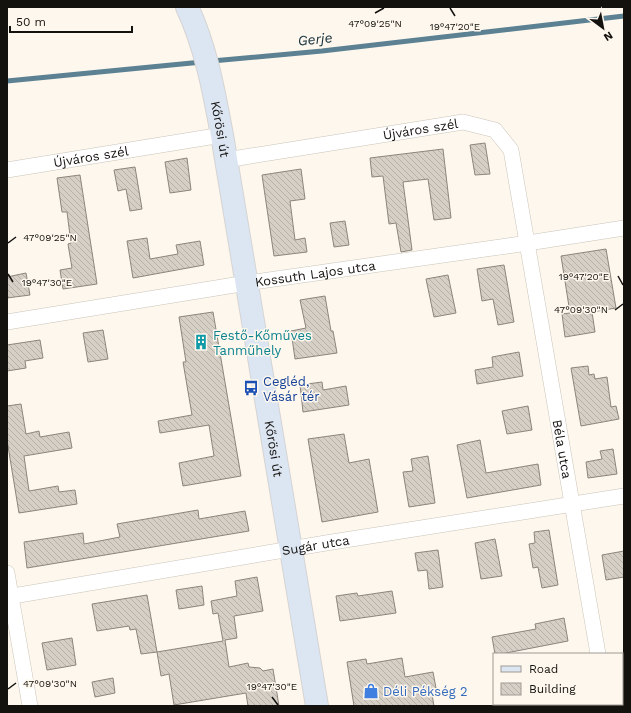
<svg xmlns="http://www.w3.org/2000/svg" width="631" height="713" font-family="'Work Sans',sans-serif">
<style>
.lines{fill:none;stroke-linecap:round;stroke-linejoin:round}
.stream{stroke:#5b8192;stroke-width:5}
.building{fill:url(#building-back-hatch);stroke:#8b857c}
.minor-casing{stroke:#cac4ba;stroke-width:16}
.primary-casing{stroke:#d5d4d4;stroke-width:24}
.minor{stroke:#fff;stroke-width:15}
.primary{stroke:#dce5f2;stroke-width:22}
.ticks{fill:none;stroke:#14120e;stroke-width:1.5}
.labels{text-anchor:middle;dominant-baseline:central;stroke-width:3;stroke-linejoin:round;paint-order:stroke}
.street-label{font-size:13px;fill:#14120e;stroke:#fdf7ed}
.culture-label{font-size:13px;fill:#0d838f;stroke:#fdf7ed;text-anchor:start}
.transit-label{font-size:13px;fill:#164399;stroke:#fdf7ed;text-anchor:start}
.shop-label{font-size:13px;fill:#366cbe;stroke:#fdf7ed;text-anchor:start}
.water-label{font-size:14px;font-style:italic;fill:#132e3a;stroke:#fdf7ed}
.ticks-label{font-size:10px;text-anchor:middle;fill:#14120e;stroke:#fdf7ed;stroke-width:3;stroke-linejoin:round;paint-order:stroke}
</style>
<defs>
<pattern id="building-back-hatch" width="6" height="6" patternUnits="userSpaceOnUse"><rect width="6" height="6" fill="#d5cfc6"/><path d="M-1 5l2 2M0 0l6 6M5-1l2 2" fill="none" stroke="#b6b1a9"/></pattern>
</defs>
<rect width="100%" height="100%" fill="#fdf7ed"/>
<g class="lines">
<!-- stream -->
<path class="stream" d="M212,61L322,51L624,16
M7,81L202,62"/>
</g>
<!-- building -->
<path class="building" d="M485,143L490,174L475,175L470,145Z
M443,149L451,218L434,220L428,179L403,182L412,250L401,252L396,223L389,224L383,176L372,177L370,158Z
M187,158L191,190L170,193L165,162Z
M135,167L142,209L130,211L126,189L118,191L114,170Z
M301,169L305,199L290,201L295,240L305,238L307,252L274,256L262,175Z
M80,175L97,284L63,289L60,270L72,268L68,244L71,243L67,212H62L57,178Z
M345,221L349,245L334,247L330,223Z
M147,238L150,259L178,254L176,245L200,241L204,265L133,278L127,241Z
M606,249L616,308L592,312L595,332L565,337L562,314L570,313L561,256Z
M504,265L514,322L498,325L493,299L482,301L477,269Z
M26,273L30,295L7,298V277Z
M448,275L456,313L434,317L426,279Z
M325,296L331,331H333L337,353L295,359L291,331L306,328L300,300Z
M213,312L241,476L183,486L179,463L214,456L209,425L160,433L158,421L192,415L183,362H186L179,317Z
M103,330L108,359L88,362L83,333Z
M40,340L43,358L25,361L26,368L7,371V345Z
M519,352L523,376L477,384L475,370L493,367L492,357Z
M588,366L589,375L594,374L595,379L607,377L611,407L616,406L619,419L581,426L571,368Z
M322,382L323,390L346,386L349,405L303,412L300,385Z
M21,404L26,434L39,431L40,437L69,432L72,448L24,456L29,491L58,486L59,492L75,490L77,504L19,513L7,440V406Z
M528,406L532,430L507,434L502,411Z
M344,434L349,463L369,459L378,512L322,522L308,439Z
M480,440L486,473L538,464L541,485L467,498L457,445Z
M613,449L617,474L588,478L586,462L602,459L600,451Z
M428,456L435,503L409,507L403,472L413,471L411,459Z
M198,510L199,519L245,511L249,531L27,568L24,542L83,533L84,544L120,537L117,524Z
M549,530L558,585L542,588L538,567L533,568L529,544L535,543L534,532Z
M495,539L502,576L481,579L475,543Z
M438,550L443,587L429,589L427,570L418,571L415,553Z
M624,551V577L606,580L602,555Z
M257,577L263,611L234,616L237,638L225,640L229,667L248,663L249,667L260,668L263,671L273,669L279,706H248L246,693L174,705L169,674L161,676L157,652L223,641L218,613L213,614L211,601L237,596L235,581Z
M202,586L204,605L179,609L176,590Z
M392,591L396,613L340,621L336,596L357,593L358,596Z
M147,595L157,652L141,654L136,629L130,630L129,626L97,631L92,604Z
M564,618L568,641L501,654H495L492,637L536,629L535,624Z
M72,638L76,665L47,670L42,643Z
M402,658L405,677L433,672L436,688L431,689L434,706H354L347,662L366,659L367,664Z
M113,678L115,693L95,697L92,682Z"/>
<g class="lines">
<!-- minor casing -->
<g class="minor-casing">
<g id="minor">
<path id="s1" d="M226,160L463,122L495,130L511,150L598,654"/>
<path id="s2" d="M7,170L222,135"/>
<path id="s3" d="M7,322L247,283L528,243L624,228"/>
<path d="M7,573L30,706"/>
<path id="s4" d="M7,597L326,543L624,496"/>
<path d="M607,704V706"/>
</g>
</g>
<!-- primary casing -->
<g class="primary-casing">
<g id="primary">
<path id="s5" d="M187,7C206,47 214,92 222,135L317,706"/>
</g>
</g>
<!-- minor -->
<use href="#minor" class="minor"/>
<!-- primary -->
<use href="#primary" class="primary"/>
</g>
<!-- ticks -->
<path class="ticks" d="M450,8L455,16M375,13L384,8M8,243L16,237M8,274L13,282M618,276L623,285M615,310L623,304M8,689L16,683M272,697L278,705"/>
<!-- icons -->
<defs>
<g id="building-bare" transform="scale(1.2)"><path d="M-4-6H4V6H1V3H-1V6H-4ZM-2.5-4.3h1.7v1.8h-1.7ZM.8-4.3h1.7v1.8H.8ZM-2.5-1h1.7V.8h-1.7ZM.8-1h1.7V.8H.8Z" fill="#0f9aa8" stroke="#fdf7ed" stroke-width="2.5" paint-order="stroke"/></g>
<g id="bus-bare" transform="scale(1.2)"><path d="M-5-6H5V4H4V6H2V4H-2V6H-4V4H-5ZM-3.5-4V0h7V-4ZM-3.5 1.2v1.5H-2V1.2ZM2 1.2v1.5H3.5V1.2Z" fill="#1a4fb4" stroke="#fdf7ed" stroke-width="2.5" paint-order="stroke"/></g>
<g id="shop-bare" transform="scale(1.2)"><path d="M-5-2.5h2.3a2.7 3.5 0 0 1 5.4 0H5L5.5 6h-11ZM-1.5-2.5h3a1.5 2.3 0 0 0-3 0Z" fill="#3f7fe0" stroke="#fdf7ed" stroke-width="2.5" paint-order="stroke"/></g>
</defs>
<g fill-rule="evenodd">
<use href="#building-bare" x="201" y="342"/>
<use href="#bus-bare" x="251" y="388"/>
<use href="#shop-bare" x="371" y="691"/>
</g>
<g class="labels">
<!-- street labels -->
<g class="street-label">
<text stroke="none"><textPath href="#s5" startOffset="127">Kőrösi út</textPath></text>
<text stroke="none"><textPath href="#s1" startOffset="197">Újváros szél</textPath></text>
<text stroke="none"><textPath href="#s2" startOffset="85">Újváros szél</textPath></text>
<text stroke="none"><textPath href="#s3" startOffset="312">Kossuth Lajos utca</textPath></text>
<text stroke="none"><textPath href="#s5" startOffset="451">Kőrösi út</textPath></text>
<text stroke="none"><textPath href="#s1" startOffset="602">Béla utca</textPath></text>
<text stroke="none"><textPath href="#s4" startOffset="313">Sugár utca</textPath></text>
</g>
<!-- culture labels -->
<g class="culture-label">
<text x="213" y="335">Festő-Kőműves<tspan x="213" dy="15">Tanműhely</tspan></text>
</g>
<!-- transit labels -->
<g class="transit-label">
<text x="263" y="381">Cegléd,<tspan x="263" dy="15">Vásár tér</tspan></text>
</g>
<!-- shop labels -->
<g class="shop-label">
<text x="383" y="691">Déli Pékség 2</text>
</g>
<!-- water labels -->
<g class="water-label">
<text transform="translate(315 39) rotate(-6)">Gerje</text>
</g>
</g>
<g class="ticks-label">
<text x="375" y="27">47°09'25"N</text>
<text x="455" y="30">19°47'20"E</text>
<text x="50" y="241">47°09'25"N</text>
<text x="584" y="280">19°47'20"E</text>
<text x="47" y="286">19°47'30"E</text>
<text x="581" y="313">47°09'30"N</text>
<text x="50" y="687">47°09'30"N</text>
<text x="272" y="690">19°47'30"E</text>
</g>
<!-- border -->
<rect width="631" height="713" fill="none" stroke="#14120e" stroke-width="16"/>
<!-- legend -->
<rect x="493" y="653" width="130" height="52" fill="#fdf7ed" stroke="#a09b94"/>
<rect x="501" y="666" width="20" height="6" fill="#dce5f2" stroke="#a09b94"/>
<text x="529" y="673" font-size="12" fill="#14120e">Road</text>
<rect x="501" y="683" width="20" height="12" fill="url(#building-back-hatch)" stroke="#a09b94"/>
<text x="529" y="693" font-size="12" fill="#14120e">Building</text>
<!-- north arrow -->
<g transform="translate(603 28) rotate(148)" stroke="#fdf7ed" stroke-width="3" paint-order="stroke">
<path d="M0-3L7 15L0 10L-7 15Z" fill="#14120e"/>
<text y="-6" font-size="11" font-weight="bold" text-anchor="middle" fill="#14120e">N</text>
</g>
<!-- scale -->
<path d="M10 26v6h122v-6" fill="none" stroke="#14120e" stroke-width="2"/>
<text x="16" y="26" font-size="12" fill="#14120e" stroke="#fdf7ed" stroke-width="3" paint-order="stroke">50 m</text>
</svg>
